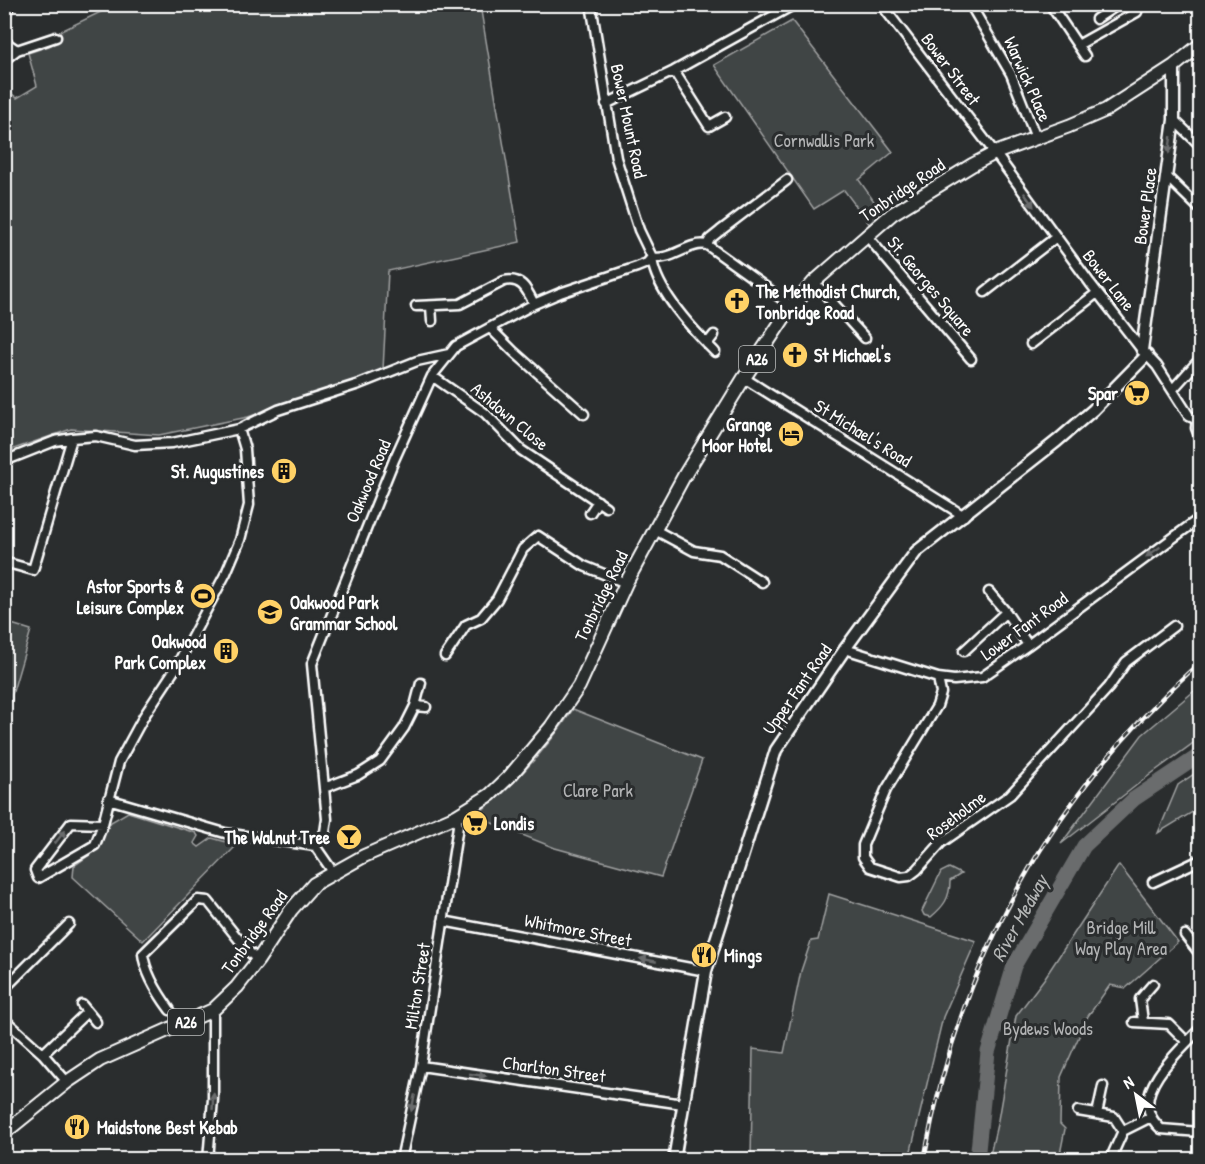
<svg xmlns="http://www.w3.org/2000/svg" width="1205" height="1164" font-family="'Patrick Hand',sans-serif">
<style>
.green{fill:#414445;stroke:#a0a2a2;stroke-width:1.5}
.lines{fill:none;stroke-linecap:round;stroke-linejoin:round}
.river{stroke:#6a6c6d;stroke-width:15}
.street-casing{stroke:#fff;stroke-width:13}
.secondary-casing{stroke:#fff;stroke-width:15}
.primary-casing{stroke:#fff;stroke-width:16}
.street{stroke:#2a2d2e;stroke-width:8}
.secondary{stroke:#2a2d2e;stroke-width:10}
.primary{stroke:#2a2d2e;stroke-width:12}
.rail-casing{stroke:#fff;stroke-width:4.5}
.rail{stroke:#2a2d2e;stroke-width:2;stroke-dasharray:7;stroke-linecap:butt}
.oneway{fill:#6a6c6d}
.labels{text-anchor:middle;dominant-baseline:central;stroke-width:6;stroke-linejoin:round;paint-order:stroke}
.shield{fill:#2a2d2e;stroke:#bfc0c0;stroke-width:1.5}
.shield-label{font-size:16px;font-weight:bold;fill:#fff}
.street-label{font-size:18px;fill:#fff;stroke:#2a2d2e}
.park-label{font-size:18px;fill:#b3b4b5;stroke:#2a2d2e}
.poi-label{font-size:18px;font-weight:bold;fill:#fff;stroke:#2a2d2e;text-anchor:start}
.water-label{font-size:20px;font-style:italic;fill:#b4b6b6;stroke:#2a2d2e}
</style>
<rect width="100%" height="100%" fill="#2a2d2e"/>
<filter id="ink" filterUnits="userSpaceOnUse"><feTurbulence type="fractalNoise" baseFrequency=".0167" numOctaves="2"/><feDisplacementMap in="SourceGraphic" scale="12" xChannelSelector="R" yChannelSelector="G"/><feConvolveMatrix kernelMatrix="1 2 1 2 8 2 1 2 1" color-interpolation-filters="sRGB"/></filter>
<g filter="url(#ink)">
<!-- green -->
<path class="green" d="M115,5H480L520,242L388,271L383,370L248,417L159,435L71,429L5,452L4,87L17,98L37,86L28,53L49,46L59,40L56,37L57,33Z
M792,21L893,152L859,180L883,214L870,225L844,190L814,209L714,65Z
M5,622L31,630L12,695V700L5,707Z
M1200,686V738L1151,774L1061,844L1142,735Z
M573,709L702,760L661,877L555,848L477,817C483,806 495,801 504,792C529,767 554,739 573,709Z
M1200,770V792L1193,797L1196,810L1158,833L1178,785Z
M128,812L196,833L198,836L194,843L199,847L212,838L237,845L143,941L73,877L74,866L95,851L111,822Z
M1119,865L1178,942L1126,988L1110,985L1088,1016L1061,1077L1060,1124L1065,1129L1059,1159H989L998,1120L1016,1016L1044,979Z
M949,868L961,874L950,881C950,898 944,906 931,917L924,915L922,911L941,872Z
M829,894L976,941L943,1017L909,1159H751L753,1049L784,1053L801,971L811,941L818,940Z"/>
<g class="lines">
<!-- river -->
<path class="river" d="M977,1160L988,1052L1014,966L1084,846L1134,799L1200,755"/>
<!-- street casing -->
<g class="street-casing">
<path id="street" d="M591,4L616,158L639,230L652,257C671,262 689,241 707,245L792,306
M881,4L995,153L1090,283L1142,350L1157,366L1189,416L1200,421
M970,4L1011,74L1036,138
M1050,4L1085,56
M1096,19L1119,4
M4,41L17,50
M1078,45L1137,12
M4,60L17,50L56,37
M674,71L709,126L725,117
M606,104L674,71L795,4
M1174,120L1200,145
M1166,176L1200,209
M866,235L971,359
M707,245L710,239L720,231L787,180
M652,257C654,289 693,330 715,352
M814,282L865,338
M985,292L1055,238
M416,306L460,304L504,281C522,277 527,290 534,304
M431,306L432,321
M490,328L513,351L584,414
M707,344L714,335
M1031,344L1097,293
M432,376L485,413L521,450L606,507
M744,378L964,516
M1173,389L1200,359
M1197,421L1196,428L1200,438
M4,459L12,458L55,441L72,438L96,436L135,445L172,443L239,429L278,410L359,384L417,361L449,354
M590,513L598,501
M655,530L694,551L720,555L762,582
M4,562L33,570L72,438
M989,592L1006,612L1028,645
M845,649L938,678L954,680L982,677L1028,645L1200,518
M964,651L1006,612
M445,656L466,625L481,618L497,599L523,549L538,536L584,566L626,583
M938,678L941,693L937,706L886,790L863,845V857L870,867L901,877L909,876L917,870L941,843L1010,795L1109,687L1126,662L1174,626
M415,706L426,707
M324,788L358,775L380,761L404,728L415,706L421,683
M108,799L225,833L315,846L333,872
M103,824L71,823L35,870L38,878L95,845L103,824L119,762L144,716L175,669L226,573L240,540L249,505L245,449L239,429
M315,846L325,832L327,819L312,664L394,460L432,376L456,346L534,304L560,293L637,267L647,263L652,257
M1153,882L1200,860
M443,921L706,971
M1185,935L1200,954
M4,989L69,924
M82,1005L96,1022
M170,1010C159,995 145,972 143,954L198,900L208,901L248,951L258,960
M4,1019L43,1054L67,1082
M1143,1021L1140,999L1153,984
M1134,1022L1169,1024L1187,1042
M1200,1029C1182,1048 1134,1089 1152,1118C1154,1122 1158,1126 1161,1129L1200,1132
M43,1054L87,1012
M421,1066L683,1104
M1078,1111L1114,1117L1123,1131
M1097,1114L1103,1086
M208,1160L213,1099V1010
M401,1160L421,1066L458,826L456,816
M1110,1160L1123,1131L1151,1117"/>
</g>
<!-- secondary casing -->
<g class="secondary-casing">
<path id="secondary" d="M4,15L9,4
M1142,350L1174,120V66
M674,1160L706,971L776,750L845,649L916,552L1057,441L1093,410L1147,355"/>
</g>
<!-- primary casing -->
<g class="primary-casing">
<path id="primary" d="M4,1133L67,1082L100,1060L213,1010L237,987L258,960L291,910L314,884L364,856L456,816L490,795L509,777L551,727L579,686L626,583L684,476L744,378L787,313L814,282L892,214L972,165L995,153L1069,126L1106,110L1174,66L1200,45"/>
</g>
<!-- street -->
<use href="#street" class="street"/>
<!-- secondary -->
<use href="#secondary" class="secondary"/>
<!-- primary -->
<use href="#primary" class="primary"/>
<!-- rail casing -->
<g class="rail-casing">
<path id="rail" d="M924,1160C960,959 1049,798 1200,662"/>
</g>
<!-- rail -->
<use href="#rail" class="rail"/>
</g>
<!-- one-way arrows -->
<defs><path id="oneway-solid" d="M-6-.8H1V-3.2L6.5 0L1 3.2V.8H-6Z" transform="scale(1.5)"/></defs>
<g class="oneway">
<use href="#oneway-solid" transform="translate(1170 145) rotate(98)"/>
<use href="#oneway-solid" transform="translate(1029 200) rotate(55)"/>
<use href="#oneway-solid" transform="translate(1153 552) rotate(145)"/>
<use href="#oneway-solid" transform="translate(60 837) rotate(-52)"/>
<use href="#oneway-solid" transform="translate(648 960) rotate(-169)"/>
<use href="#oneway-solid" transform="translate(478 1075) rotate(8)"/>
<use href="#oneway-solid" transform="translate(213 1101) rotate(-87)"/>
<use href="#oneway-solid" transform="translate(413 1103) rotate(102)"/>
</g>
</g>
<!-- icons -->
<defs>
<g id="church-disc" transform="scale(1.35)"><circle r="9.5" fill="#ffd166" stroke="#2a2d2e"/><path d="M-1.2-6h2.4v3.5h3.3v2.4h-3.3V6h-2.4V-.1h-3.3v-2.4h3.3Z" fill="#111"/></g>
<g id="supermarket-disc" transform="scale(1.35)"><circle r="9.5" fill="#ffd166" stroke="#2a2d2e"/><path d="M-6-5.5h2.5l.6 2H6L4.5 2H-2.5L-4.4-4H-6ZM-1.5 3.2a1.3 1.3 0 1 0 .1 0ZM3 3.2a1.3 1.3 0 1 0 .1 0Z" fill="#111"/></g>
<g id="hotel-disc" transform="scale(1.35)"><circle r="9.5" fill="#ffd166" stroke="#2a2d2e"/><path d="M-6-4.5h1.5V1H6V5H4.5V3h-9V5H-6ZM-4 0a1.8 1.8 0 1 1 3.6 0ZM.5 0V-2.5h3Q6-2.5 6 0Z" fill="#111"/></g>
<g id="building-disc" transform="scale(1.35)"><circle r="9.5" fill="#ffd166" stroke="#2a2d2e"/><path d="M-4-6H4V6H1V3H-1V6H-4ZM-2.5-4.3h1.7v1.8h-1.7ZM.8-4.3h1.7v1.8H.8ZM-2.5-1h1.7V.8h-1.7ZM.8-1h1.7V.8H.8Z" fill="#111"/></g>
<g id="stadium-disc" transform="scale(1.35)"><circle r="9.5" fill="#ffd166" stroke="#2a2d2e"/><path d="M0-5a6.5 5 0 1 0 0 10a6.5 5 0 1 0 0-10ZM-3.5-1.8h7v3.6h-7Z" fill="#111"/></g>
<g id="school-disc" transform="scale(1.35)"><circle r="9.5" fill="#ffd166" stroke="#2a2d2e"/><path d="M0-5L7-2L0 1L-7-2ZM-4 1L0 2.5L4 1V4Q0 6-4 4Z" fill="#111"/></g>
<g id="bar-disc" transform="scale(1.35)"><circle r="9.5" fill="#ffd166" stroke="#2a2d2e"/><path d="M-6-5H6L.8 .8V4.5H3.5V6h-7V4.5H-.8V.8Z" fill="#111"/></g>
<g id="restaurant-disc" transform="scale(1.35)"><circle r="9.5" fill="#ffd166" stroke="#2a2d2e"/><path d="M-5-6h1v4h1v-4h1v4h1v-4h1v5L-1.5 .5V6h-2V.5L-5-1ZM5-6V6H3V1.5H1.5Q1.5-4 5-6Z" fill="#111"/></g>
</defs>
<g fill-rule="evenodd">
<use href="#church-disc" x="737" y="301"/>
<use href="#church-disc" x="795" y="355"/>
<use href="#supermarket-disc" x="1137" y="393"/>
<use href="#hotel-disc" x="791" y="434"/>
<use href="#building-disc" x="284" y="471"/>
<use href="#stadium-disc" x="203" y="596"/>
<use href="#school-disc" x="270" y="612"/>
<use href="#building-disc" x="226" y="651"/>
<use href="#supermarket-disc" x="475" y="823"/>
<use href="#bar-disc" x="349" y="837"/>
<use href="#restaurant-disc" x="704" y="955"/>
<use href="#restaurant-disc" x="77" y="1127"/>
</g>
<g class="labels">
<!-- shield labels -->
<g class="shield">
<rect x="739" y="346" width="36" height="26" rx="4.5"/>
<rect x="168" y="1009" width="36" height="26" rx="4.5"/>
</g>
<g class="shield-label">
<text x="757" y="359">A26</text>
<text x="186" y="1022">A26</text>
</g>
<!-- street labels -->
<g class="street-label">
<text transform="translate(951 69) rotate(53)">Bower Street</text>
<text transform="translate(1028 79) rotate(66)">Warwick Place</text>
<text transform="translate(629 121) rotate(78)">Bower Mount Road</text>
<text transform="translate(902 190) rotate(-34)">Tonbridge Road</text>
<text transform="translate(1145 206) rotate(-82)">Bower Place</text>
<text transform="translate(1109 280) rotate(52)">Bower Lane</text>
<text transform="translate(931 286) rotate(50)">St. Georges Square</text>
<text transform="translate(510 416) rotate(40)">Ashdown Close</text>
<text transform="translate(863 433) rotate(32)">St Michael's Road</text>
<text transform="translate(368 481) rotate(-67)">Oakwood Road</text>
<text transform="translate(601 596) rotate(-64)">Tonbridge Road</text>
<text transform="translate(1024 626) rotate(-36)">Lower Fant Road</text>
<text transform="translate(797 689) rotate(-55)">Upper Fant Road</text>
<text transform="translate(956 815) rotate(-37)">Roseholme</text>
<text transform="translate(578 930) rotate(11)">Whitmore Street</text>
<text transform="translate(254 932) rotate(-54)">Tonbridge Road</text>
<text transform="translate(417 986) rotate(-81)">Milton Street</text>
<text transform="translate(554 1069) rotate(8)">Charlton Street</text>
</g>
<!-- park labels -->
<g class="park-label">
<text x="824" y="140">Cornwallis Park</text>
<text x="598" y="790">Clare Park</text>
<text x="1121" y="927">Bridge Mill<tspan x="1121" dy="21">Way Play Area</tspan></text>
<text x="1048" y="1028">Bydews Woods</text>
</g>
<!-- poi labels -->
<g class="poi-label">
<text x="756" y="291">The Methodist Church,<tspan x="756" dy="21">Tonbridge Road</tspan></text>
<text x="814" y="355">St Michael's</text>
<text x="1118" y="393" text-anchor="end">Spar</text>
<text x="772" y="424" text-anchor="end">Grange<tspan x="772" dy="21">Moor Hotel</tspan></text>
<text x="264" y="471" text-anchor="end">St. Augustines</text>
<text x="184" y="586" text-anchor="end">Astor Sports &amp;<tspan x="184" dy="21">Leisure Complex</tspan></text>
<text x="290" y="602">Oakwood Park<tspan x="290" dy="21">Grammar School</tspan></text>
<text x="206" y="641" text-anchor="end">Oakwood<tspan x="206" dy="21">Park Complex</tspan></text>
<text x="494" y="823">Londis</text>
<text x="330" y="837" text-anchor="end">The Walnut Tree</text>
<text x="724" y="955">Mings</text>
<text x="97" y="1127">Maidstone Best Kebab</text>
</g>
<!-- water labels -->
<g class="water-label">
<text transform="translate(1019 918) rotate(-61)">River Medway</text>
</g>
</g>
<!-- margin -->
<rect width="1205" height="1164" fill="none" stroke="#2a2d2e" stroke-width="24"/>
<rect x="12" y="12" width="1181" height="1140" fill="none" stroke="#fff" stroke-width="2" filter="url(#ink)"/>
<!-- north arrow -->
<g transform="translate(1136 1095) rotate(328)" stroke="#2a2d2e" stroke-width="4.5" paint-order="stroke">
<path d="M0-4.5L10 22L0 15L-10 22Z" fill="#ffffff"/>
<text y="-9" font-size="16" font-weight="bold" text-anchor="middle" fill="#ffffff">N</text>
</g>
</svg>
